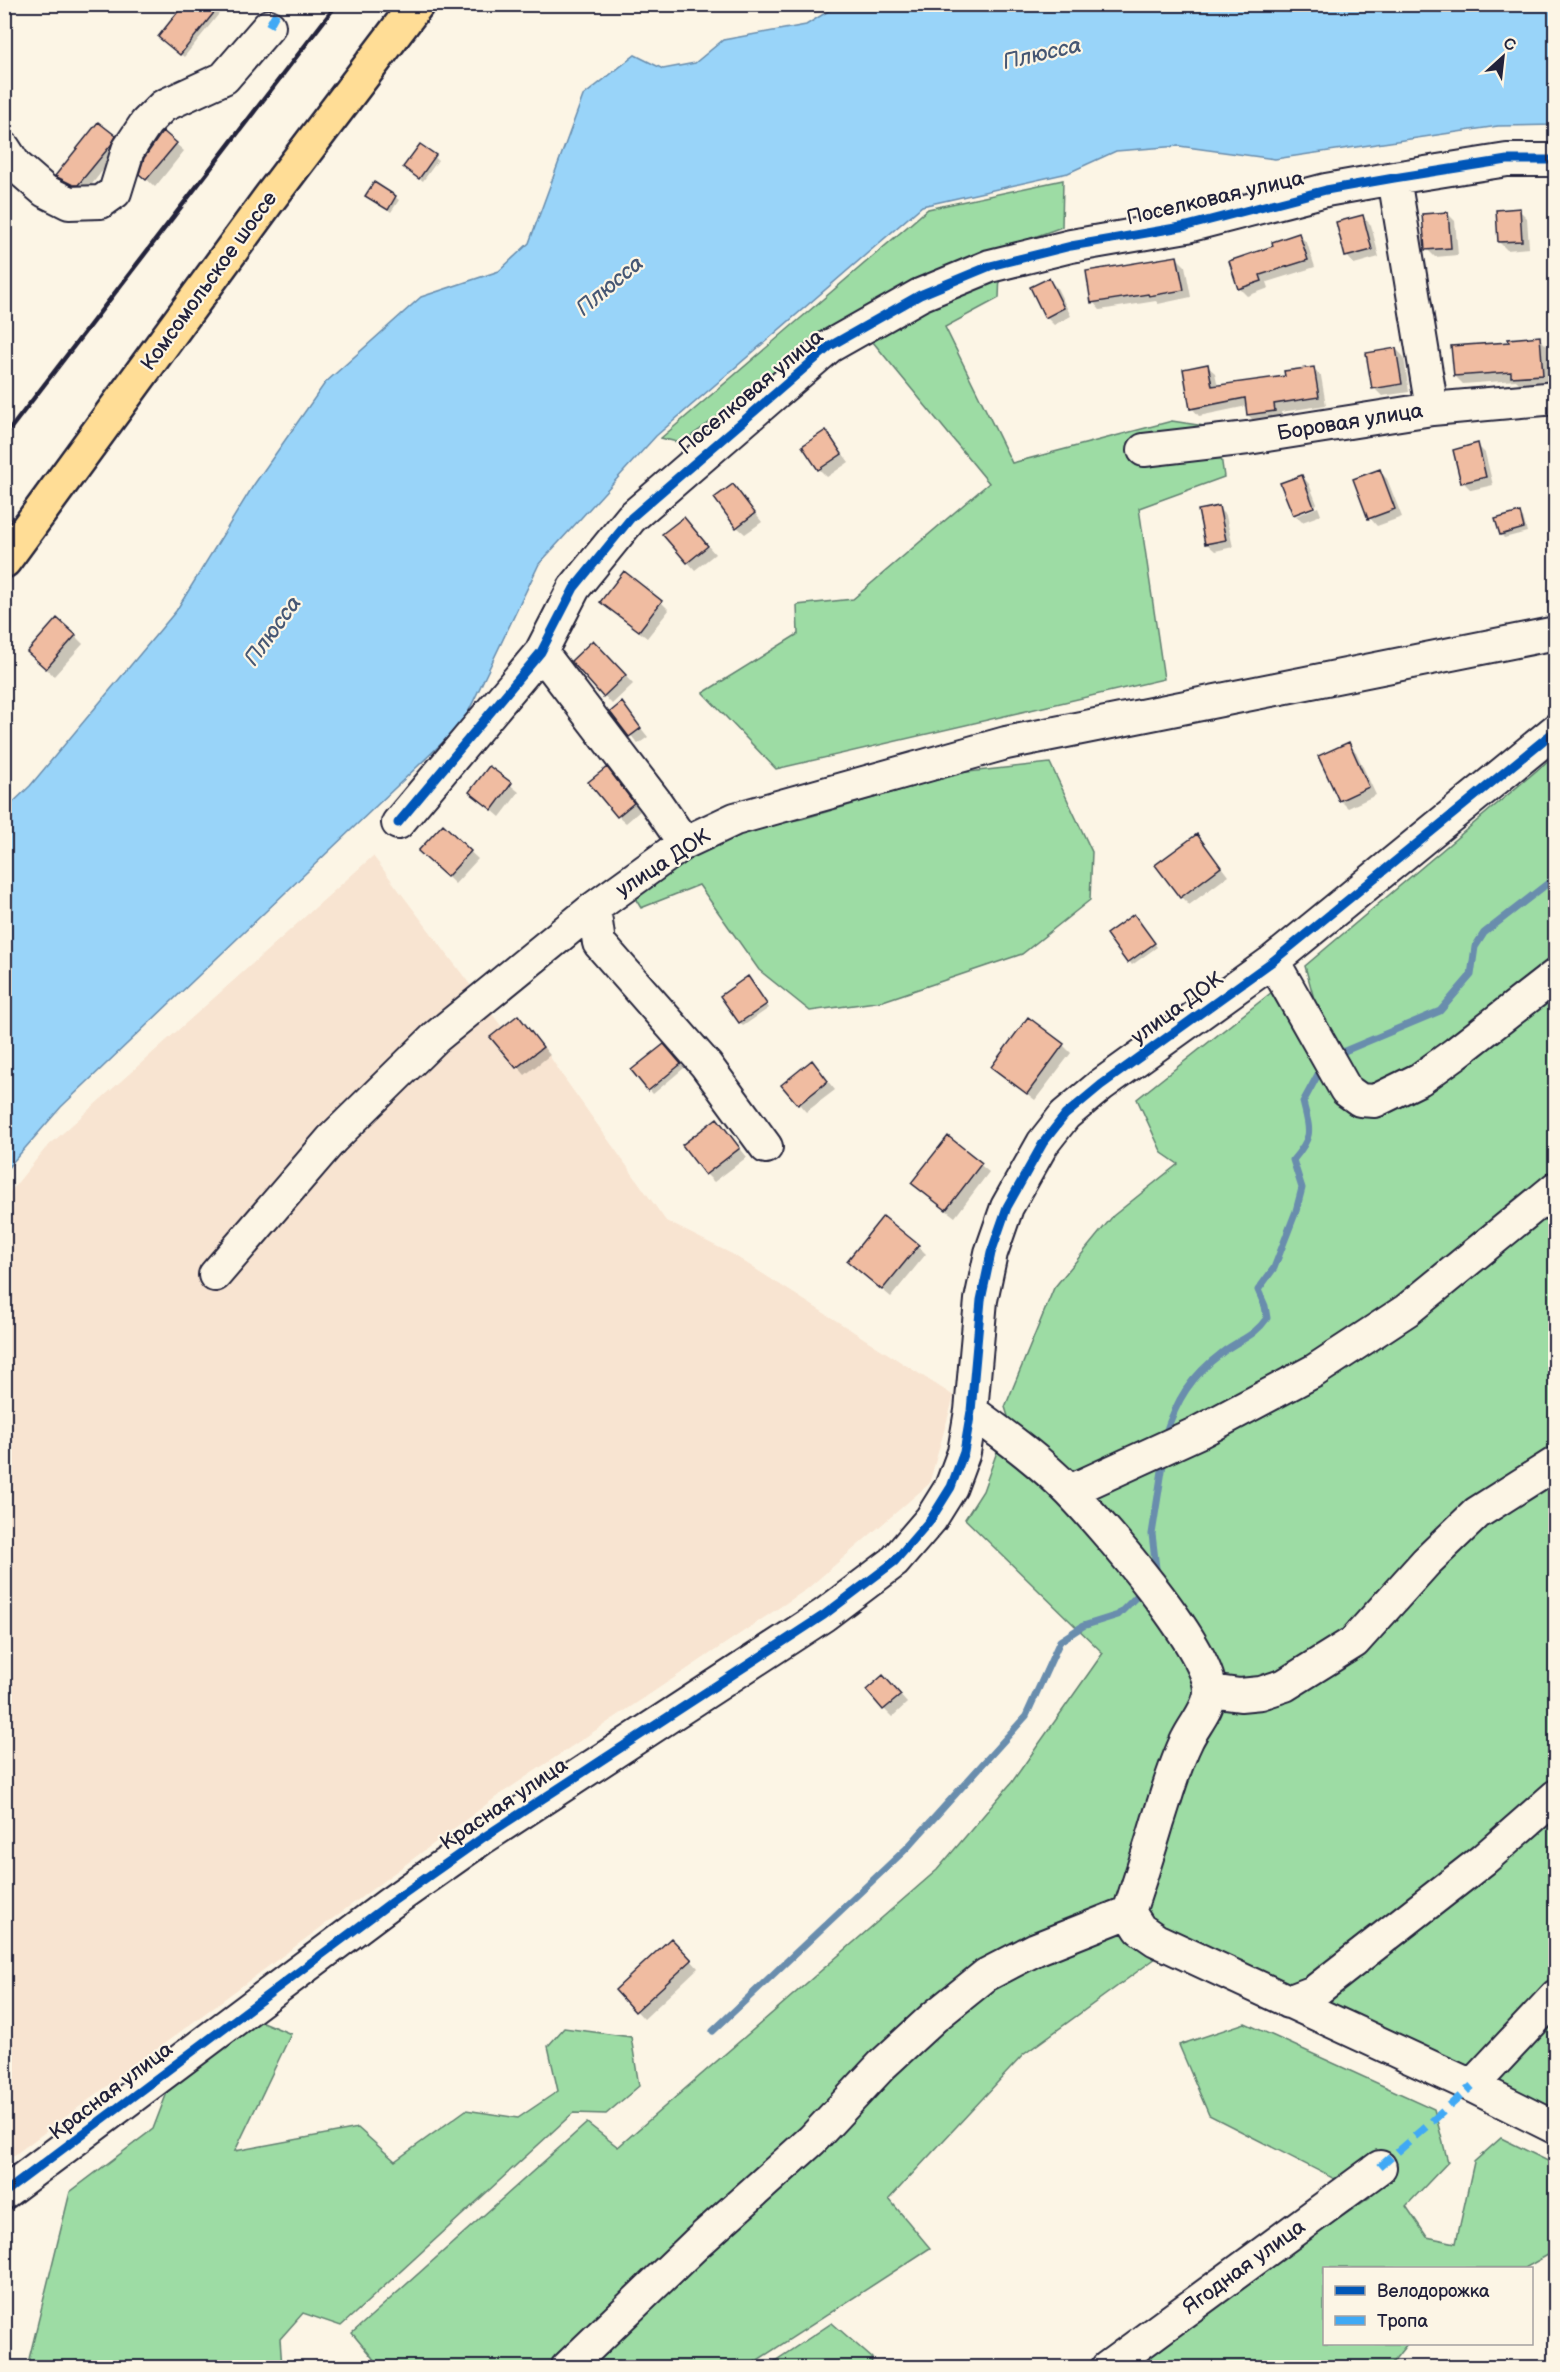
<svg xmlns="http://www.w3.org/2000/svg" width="1560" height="2372" font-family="'Balsamiq Sans',sans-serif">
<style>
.built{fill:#f8e4d1}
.green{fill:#9ddca4;stroke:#607f70;stroke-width:1.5}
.water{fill:#99d4f9;stroke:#698dad;stroke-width:1.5}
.shadow{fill:#0003}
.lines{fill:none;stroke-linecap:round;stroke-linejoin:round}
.stream{stroke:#698dad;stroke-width:7}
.building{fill:#f0bca1;stroke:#22223b;stroke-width:1.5}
.minor-casing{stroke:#22223b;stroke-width:36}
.major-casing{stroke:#22223b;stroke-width:38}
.minor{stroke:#fcf5e5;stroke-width:32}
.major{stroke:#ffdd96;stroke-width:33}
.rail{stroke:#22223b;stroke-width:4.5}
.quiet{stroke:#3fa9f5;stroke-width:8;stroke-dasharray:15 8;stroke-linecap:butt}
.cycleway-casing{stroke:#fcf5e5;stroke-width:13}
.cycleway{stroke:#0057b8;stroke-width:9}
.labels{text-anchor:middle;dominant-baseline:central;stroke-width:4.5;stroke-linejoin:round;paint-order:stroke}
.street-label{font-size:21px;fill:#22223b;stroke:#fcf5e5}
.water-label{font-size:22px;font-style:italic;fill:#465774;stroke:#fcf5e5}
</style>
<rect width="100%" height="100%" fill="#fcf5e5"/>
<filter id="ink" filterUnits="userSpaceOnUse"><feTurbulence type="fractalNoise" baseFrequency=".0167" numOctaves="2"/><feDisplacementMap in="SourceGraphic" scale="12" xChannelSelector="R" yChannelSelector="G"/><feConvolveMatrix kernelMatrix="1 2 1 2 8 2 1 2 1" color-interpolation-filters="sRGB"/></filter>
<g filter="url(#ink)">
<!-- built -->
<path class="built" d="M373,856L502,1027L518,1015L543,1046L562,1075L666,1221L732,1254L954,1396L929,1484L807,1589L499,1795L5,2162V1198L45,1149Z"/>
<!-- green -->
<path class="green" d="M1063,180L1062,227L1001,249L999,298L945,327L1012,463L1172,421L1217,428L1224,477L1139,508L1164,679L776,769L703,693L798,634L797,605L853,599L989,483L854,319L681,443L661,438L928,209Z
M1555,755V2140L1156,1958L1023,2055L889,2199L930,2248L747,2367H380L352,2333L587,2123L618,2147L937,1870L1012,1782L1103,1653L965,1519L983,1491L999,1446L1012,1429L1005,1407L1054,1288L1113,1216L1178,1164L1162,1153L1137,1099L1272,992L1313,1047L1325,1039L1305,966Z
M1050,763L1092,852L1090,900L1022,954L883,1001L810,1011L759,970L699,885L641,908L633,895L733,832L802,819L959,773Z
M260,2021L291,2034L235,2151L358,2128L395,2161L466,2110L518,2118L558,2091L548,2046L564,2028L631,2037L639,2086L606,2114L573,2113L341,2326L303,2313L280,2339L282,2367H27L70,2192L153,2129L168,2090Z
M1245,2023L1434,2109L1448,2162L1406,2206L1427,2237L1456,2243L1474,2162L1501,2138L1550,2162L1556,2183L1555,2251L1525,2268H1324V2344H1407L1389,2367L1124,2368L1370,2197L1209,2115L1179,2045Z
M832,2323L872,2358L871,2367H766Z"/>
<!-- water -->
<path class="water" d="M838,5H1555V125L1498,126L1275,159L1179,146L1116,151L1068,173L922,206L656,436L539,564L463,723L61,1107L5,1171V810L30,786L176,611L253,486L325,383L421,297L499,271L529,243L583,96L635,55L663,69L695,63L723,40L806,25Z"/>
<!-- shadow -->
<path class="shadow" d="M186,4H227L184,57L163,40Z
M114,137L122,145L86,192L64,183L56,175Z
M176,144L184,151L155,187L141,174Z
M420,146L438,160L423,181L409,171Z
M367,196L395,197L399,200L391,212Z
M1519,210L1527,218L1529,248L1507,250L1499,242Z
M1447,213L1455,221L1458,255L1435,257L1427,249Z
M1363,217L1371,225L1379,257L1354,264L1347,256Z
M1299,235L1307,243L1315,267L1267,282L1269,288L1247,296L1239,288L1275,247Z
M1177,258L1185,266L1191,297L1158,304L1156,301L1100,310L1093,302Z
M1049,280L1057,288L1071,316L1054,325L1046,317Z
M1539,338L1547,346L1550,382L1521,385L1516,380L1463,384L1455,376L1510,343Z
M1396,349L1404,357L1409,392L1382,396L1374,388Z
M1207,366L1215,373L1218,387L1286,377L1313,368L1321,376L1326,405L1281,412L1282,419L1256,423L1248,415L1247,406L1199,416L1192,408Z
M826,432L849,462L827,477L819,469Z
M1477,445L1485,453L1493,485L1471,490L1463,482Z
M1379,471L1387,479L1402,517L1377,526L1370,518Z
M1302,476L1309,484L1317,504L1296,512V516L1318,507L1321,515L1302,522L1294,514Z
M733,486L762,522L745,534L737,527Z
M1218,508L1226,516L1233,547L1215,551L1207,544Z
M1519,514L1523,517L1527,532L1504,538L1501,534Z
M691,526L715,554L695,570L688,562Z
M661,602L669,610L647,638L610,609Z
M75,636L83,644L54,676L37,660Z
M593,642L633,684L612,704L573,662Z
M622,704L648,737L638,744L612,712Z
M1348,744L1356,752L1376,795L1348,808L1340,800Z
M489,768L519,792L500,817L471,792Z
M614,777L640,811L626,823L618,816Z
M443,826L478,859L455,884L428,858Z
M1204,844L1228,876L1189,905L1181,897Z
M1137,920L1157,947L1132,965L1108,934Z
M751,981L769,1008L743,1026L740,1022Z
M518,1017L550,1055L525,1075L492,1037Z
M1063,1045L1071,1053L1035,1100L993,1067Z
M663,1046L684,1068L653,1094L633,1071Z
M812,1062L835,1090L806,1112L799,1104Z
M717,1120L747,1157L714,1182L706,1174Z
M948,1138L989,1172L955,1217L921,1191Z
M918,1246L926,1254L891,1297L849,1261Z
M891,1685L907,1703L892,1717L884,1709Z
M679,1947L698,1968L644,2019L617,1990Z"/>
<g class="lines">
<!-- stream -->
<path class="stream" d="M1335,1055L1440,1011L1471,975L1475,947L1484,933L1556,877
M1164,1438C1177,1399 1190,1377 1223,1352C1240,1339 1254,1337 1267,1318L1265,1306L1258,1290L1274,1268L1296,1211L1302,1188L1293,1160C1314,1135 1310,1131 1303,1102L1322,1067
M1154,1576L1156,1568L1152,1534L1164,1458
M713,2031L907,1848L1026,1716L1060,1641L1083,1626L1118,1615L1141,1592"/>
</g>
<!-- building -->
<path class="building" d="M184,4H221L180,55L158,37Z
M98,122L116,136L111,145L78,185H73L55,176Z
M163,131L177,143L146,180L139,174L144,158Z
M420,144L436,155L419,179L403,167Z
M374,182L396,196L388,210L365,196Z
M1520,208L1522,241L1498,242L1496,210Z
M1448,212L1451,248L1425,250L1422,214Z
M1363,215L1372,250L1345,257L1336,222Z
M1299,233L1308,260L1260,275L1262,281L1238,289L1229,261L1273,246L1272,242Z
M1177,256L1184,290L1149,296L1148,294L1091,303L1086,271Z
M1049,278L1064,308L1045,318L1030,287Z
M1540,336L1543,375L1511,377V372L1454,376L1451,346L1509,342L1508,339Z
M1396,348L1402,384L1372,389L1366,353Z
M1208,364L1212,386L1285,376L1284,371L1314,367L1319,397L1274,404L1275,411L1247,415L1245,398L1190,409L1183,369Z
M826,430L842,454L818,470L802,446Z
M1478,443L1486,477L1461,483L1453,450Z
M1380,469L1395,509L1368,519L1353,479Z
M1302,475L1314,507L1293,515L1280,483Z
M733,484L755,513L736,528L714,498Z
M1219,506L1226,540L1205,544L1198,510Z
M1520,512L1524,528L1500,535L1495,519Z
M684,517L708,546L687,563L662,534Z
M624,571L662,601L639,631L600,602Z
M57,618L76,635L46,669L27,652Z
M593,640L626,675L603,697L571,661Z
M622,702L641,728L629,737L610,712Z
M1349,742L1369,787L1339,801L1318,756Z
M489,766L512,783L492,810L469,792Z
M607,767L634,803L617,817L588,782Z
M443,824L471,851L447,877L418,851Z
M1197,834L1221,867L1180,898L1155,865Z
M1134,914L1155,943L1127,963L1106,934Z
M748,976L767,1004L739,1023L720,996Z
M518,1015L543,1047L516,1068L490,1037Z
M1028,1017L1064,1044L1027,1094L991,1067Z
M664,1044L681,1064L648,1091L631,1070Z
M812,1060L828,1081L798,1105L781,1085Z
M717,1118L740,1148L705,1175L682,1145Z
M948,1136L982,1163L946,1210L911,1183Z
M883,1216L919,1245L882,1290L847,1261Z
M883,1675L901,1695L883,1710L866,1690Z
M671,1938L692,1960L635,2012L615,1990Z"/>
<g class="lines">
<!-- minor casing -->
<g class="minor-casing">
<path id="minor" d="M4,148L15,165L45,191L69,203L101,202L115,192L128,150L146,123L163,106L224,78L269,26
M1394,178L1432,409
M1144,450L1248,438L1432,409L1556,398
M541,652L655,801L684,843
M398,823L541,652L574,588L631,518L830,346L920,295L990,266L1071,246L1187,226L1326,190L1394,178L1507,160H1556
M594,908L599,943L706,1065L766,1147
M1273,961L1346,1090L1360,1100L1375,1101L1420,1079L1456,1053L1556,975
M215,1275L332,1139L436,1037L594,908L684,843L735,819L1006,743L1556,633
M971,1411C1005,1436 1041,1462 1070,1492C1102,1525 1210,1648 1210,1691C1210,1708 1194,1725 1187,1740C1174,1766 1167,1794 1158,1821C1149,1852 1139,1882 1129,1912
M1070,1491L1199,1432L1314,1371L1407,1310L1556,1188
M1210,1691L1240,1695L1261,1693L1285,1685L1354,1642L1426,1562L1477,1513L1556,1463
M1129,1912L1140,1929L1156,1940L1472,2086L1556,2128
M1288,2002L1314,1992L1483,1860L1556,1796
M1472,2086L1556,1996
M4,2193L389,1904L481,1839L824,1615L894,1562L931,1519L951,1487L964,1452L971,1411L981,1300L991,1253L1007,1207L1043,1143L1065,1115L1101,1085L1273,961L1556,730
M567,2368L696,2244L812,2140L882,2065L934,2017L986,1975L1036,1949L1129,1912
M1107,2368L1380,2167"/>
</g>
<!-- major casing -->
<g class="major-casing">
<path id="major" d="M4,561L269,199L417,4"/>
</g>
<!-- minor -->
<use href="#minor" class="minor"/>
<!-- major -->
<use href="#major" class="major"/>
<!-- rail -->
<path class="rail" d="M4,437L337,4"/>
<!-- quiet -->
<path class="quiet" d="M269,26L281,4
M1380,2167L1472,2086"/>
<!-- cycleway casing -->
<g class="cycleway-casing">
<path id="cycleway" d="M398,823L541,652L574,588L631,518L830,346L920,295L990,266L1071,246L1187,226L1326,190L1394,178L1507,160H1556
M4,2193L389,1904L481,1839L824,1615L894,1562L931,1519L951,1487L964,1452L971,1411L981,1300L991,1253L1007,1207L1043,1143L1065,1115L1101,1085L1273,961L1556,730"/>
</g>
<!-- cycleway -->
<use href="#cycleway" class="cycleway"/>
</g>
</g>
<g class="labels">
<!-- street labels -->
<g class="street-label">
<text transform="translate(1215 198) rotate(-13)">Поселковая улица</text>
<text transform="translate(209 281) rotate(-54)">Комсомольское шоссе</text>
<text transform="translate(751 392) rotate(-40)">Поселковая улица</text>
<text transform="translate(1350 422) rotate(-9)">Боровая улица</text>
<text transform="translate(663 863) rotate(-33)">улица ДОК</text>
<text transform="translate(1177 1008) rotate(-36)">улица ДОК</text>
<text transform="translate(504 1804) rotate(-34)">Красная улица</text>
<text transform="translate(111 2091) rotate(-37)">Красная улица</text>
<text transform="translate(1244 2267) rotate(-36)">Ягодная улица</text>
</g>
<!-- water labels -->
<g class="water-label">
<text transform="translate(1042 54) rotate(-13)">Плюсса</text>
<text transform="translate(610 286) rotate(-40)">Плюсса</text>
<text transform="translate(273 631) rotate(-54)">Плюсса</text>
</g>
</g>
<!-- margin -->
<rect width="1560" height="2372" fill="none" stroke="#fcf5e5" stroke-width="24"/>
<rect x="12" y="12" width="1536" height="2348" fill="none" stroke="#22223b" stroke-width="2" filter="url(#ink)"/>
<!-- legend -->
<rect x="1323" y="2267" width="210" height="78" fill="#fcf5e5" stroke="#a5a1a1" stroke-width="1.5"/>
<rect x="1335" y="2286" width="30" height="9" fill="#0057b8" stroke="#a5a1a1" stroke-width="1.5"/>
<text x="1377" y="2297" font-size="18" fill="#22223b">Велодорожка</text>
<rect x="1335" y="2316" width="30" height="9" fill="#3fa9f5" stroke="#a5a1a1" stroke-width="1.5"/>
<text x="1377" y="2327" font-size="18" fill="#22223b">Тропа</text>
<!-- north arrow -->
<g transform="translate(1503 57) rotate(27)" stroke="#fcf5e5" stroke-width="4.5" paint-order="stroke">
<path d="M0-4.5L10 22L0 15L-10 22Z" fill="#22223b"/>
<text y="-9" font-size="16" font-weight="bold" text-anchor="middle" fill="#22223b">С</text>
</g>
</svg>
